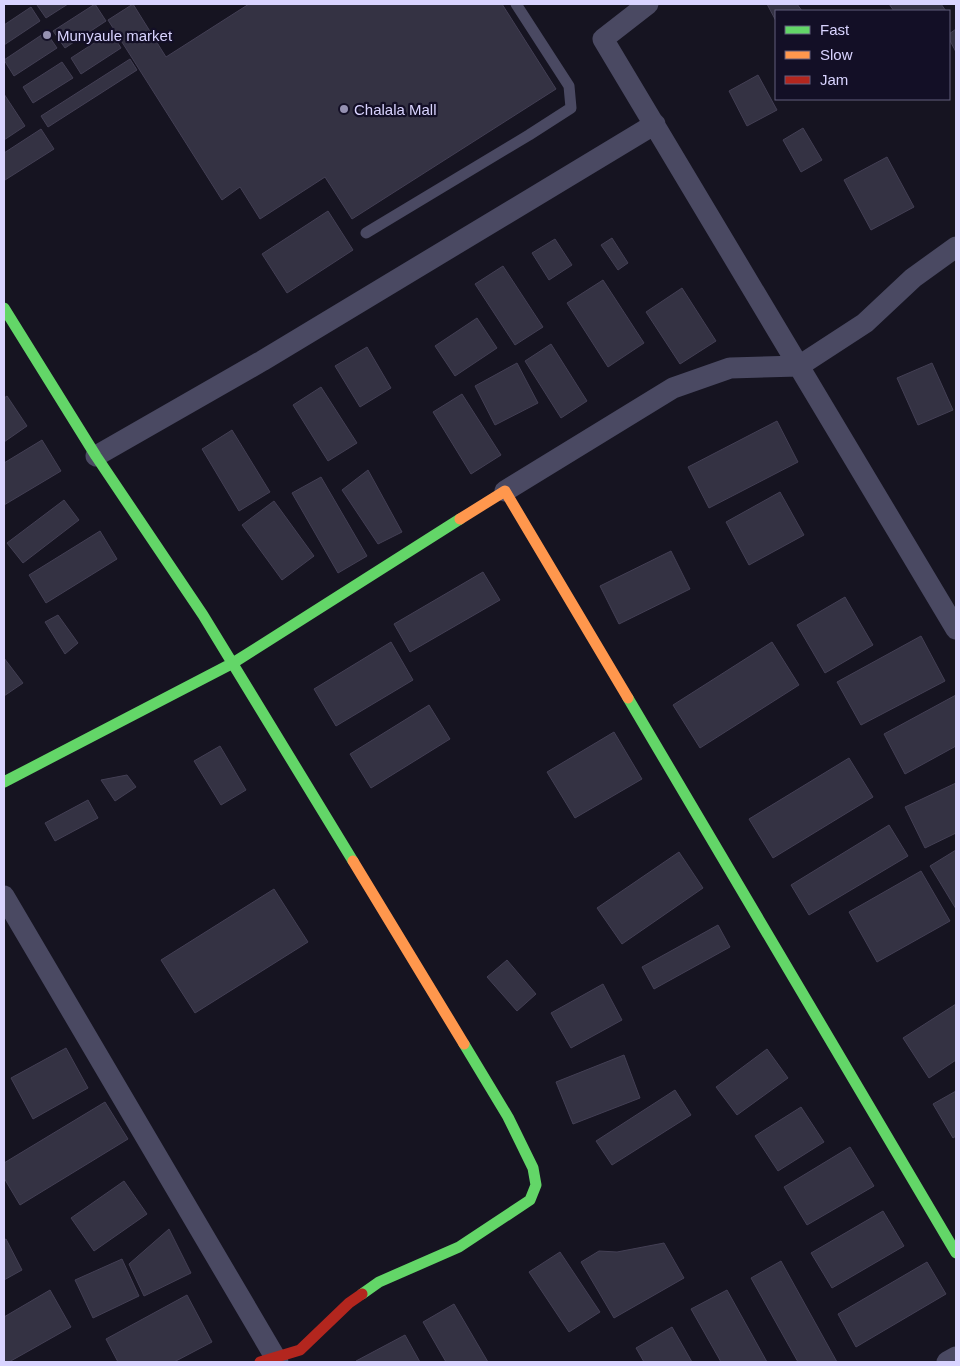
<svg xmlns="http://www.w3.org/2000/svg" width="960" height="1366" font-family="Helvetica,sans-serif">
<style>
.building{fill:#343243;stroke:#433f54}
.lines{fill:none;stroke-linecap:round;stroke-linejoin:round}
.lane{stroke:#4a4962;stroke-width:11}
.street{stroke:#4a4962;stroke-width:21}
.fast{stroke:#63d668;stroke-width:11}
.slow{stroke:#ff974d;stroke-width:11}
.jam{stroke:#b3261e;stroke-width:11}
.poi-dot{fill:#9591b1;stroke:#130f26;stroke-width:2}
.labels{text-anchor:middle;dominant-baseline:central;stroke-width:4.5;stroke-linejoin:round;paint-order:stroke}
.poi-label{font-size:15px;fill:#d9d4ff;stroke:#130f26;text-anchor:start}
</style>
<rect width="100%" height="100%" fill="#161421"/>
<!-- building -->
<path class="building" d="M39,4H68L46,18L37,5Z
M95,4L106,21L65,48L53,31Z
M133,4L166,57L249,4H502L556,89L352,219L325,177L260,219L240,187L222,200L108,20Z
M767,4H797L802,11H776V21Z
M889,4H941L946,11H894Z
M31,7L40,21L4,45V25Z
M956,29V52L949,39V34Z
M46,32L57,48L14,76L4,60Z
M111,32L121,48L81,74L71,58Z
M130,59L137,70L48,127L41,116Z
M62,62L73,78L33,103L23,87Z
M758,75L777,110L747,126L729,91Z
M4,94L25,126L4,140Z
M803,128L822,160L801,172L783,140Z
M41,129L54,149L5,180L4,153Z
M887,157L914,207L871,230L844,180Z
M328,211L353,250L287,293L262,254Z
M612,238L628,263L618,270L601,245Z
M555,239L572,265L549,280L532,253Z
M503,266L543,327L515,345L475,284Z
M603,280L644,343L608,367L567,303Z
M682,288L716,341L680,364L646,312Z
M477,318L497,348L455,376L435,346Z
M551,344L587,401L561,418L525,361Z
M367,347L391,388L360,407L335,366Z
M517,363L538,403L495,425L475,386Z
M932,363L953,410L918,425L897,378Z
M321,387L357,443L328,461L293,405Z
M462,394L501,455L471,474L433,412Z
M7,396L27,426L4,442V398Z
M777,421L798,462L709,508L688,467Z
M232,430L270,492L239,511L202,449Z
M42,440L61,471L4,505V463Z
M368,470L402,532L378,544L342,490Z
M321,477L367,556L338,573L292,493Z
M780,492L804,535L749,565L726,522Z
M64,500L79,520L23,563L7,543Z
M274,501L314,556L282,580L242,525Z
M100,531L117,559L46,603L29,575Z
M671,551L690,589L619,624L600,586Z
M483,572L500,600L410,652L394,624Z
M845,597L873,645L825,673L797,625Z
M58,615L78,643L65,654L45,622Z
M921,636L945,681L861,725L837,682Z
M391,642L413,680L336,726L314,689Z
M772,642L799,685L700,748L673,705Z
M4,658L23,683L4,696Z
M956,695V746L905,774L884,734Z
M429,705L450,739L371,788L350,754Z
M614,732L642,779L575,818L547,772Z
M220,746L246,790L221,805L194,761Z
M849,758L873,797L773,858L749,819Z
M127,775L136,787L115,801L101,780Z
M956,783V833L925,848L905,807Z
M88,800L98,818L55,841L45,823Z
M889,825L908,856L809,915L791,885Z
M956,850V909L930,866Z
M679,852L703,888L622,944L597,908Z
M921,871L950,921L877,962L849,912Z
M274,889L308,942L195,1013L161,960Z
M718,925L730,947L654,989L642,967Z
M507,960L536,994L517,1011L487,977Z
M603,984L622,1020L571,1048L551,1013Z
M956,1004V1060L929,1078L903,1038Z
M66,1048L88,1088L33,1119L11,1078Z
M767,1049L788,1078L737,1115L716,1087Z
M624,1055L640,1098L573,1124L556,1082Z
M675,1090L691,1115L612,1165L596,1141Z
M956,1091V1136L953,1138L933,1104Z
M105,1102L128,1139L20,1205L4,1178V1163Z
M801,1107L824,1142L778,1171L755,1136Z
M850,1147L874,1186L807,1225L784,1187Z
M124,1181L147,1214L94,1251L71,1218Z
M883,1211L904,1246L832,1288L811,1253Z
M169,1229L191,1273L144,1296L129,1264Z
M6,1239L22,1270L4,1280V1240Z
M664,1243L684,1278L614,1318L581,1262L599,1251L617,1252Z
M560,1252L600,1312L569,1332L529,1272Z
M122,1259L139,1296L93,1318L75,1280Z
M781,1261L837,1362H798L751,1278Z
M927,1262L946,1294L856,1347L838,1314Z
M50,1290L71,1327L9,1362H4V1317Z
M727,1290L767,1362H721L691,1309Z
M187,1295L212,1342L174,1362H118L106,1339Z
M454,1304L488,1362H446L423,1322Z
M672,1327L692,1362H644L636,1348Z
M405,1335L420,1362H356V1361Z"/>
<g class="lines">
<!-- lane -->
<path class="lane" d="M366,233L529,135L571,108L569,86L516,4"/>
<!-- street -->
<path class="street" d="M648,4L603,39L956,629
M96,456L262,361L655,124
M505,491L673,388L730,368L799,366L865,323L913,278L956,247
M4,896L278,1362
M947,1362L956,1357"/>
<!-- fast -->
<path class="fast" d="M4,308L96,456L203,615L353,861
M628,698L956,1253
M4,782L233,663L460,519
M362,1294L379,1282L459,1247L530,1200L536,1185L533,1168L508,1117L464,1044"/>
<!-- slow -->
<path class="slow" d="M460,519L505,491L628,698
M353,861L464,1044"/>
<!-- jam -->
<path class="jam" d="M260,1362L300,1350L349,1303L362,1294"/>
</g>
<!-- markers -->
<g class="poi-dot">
<circle cx="47" cy="35" r="5"/>
<circle cx="344" cy="109" r="5"/>
</g>
<g class="labels">
<!-- poi labels -->
<g class="poi-label">
<text x="57" y="35">Munyaule market</text>
<text x="354" y="109">Chalala Mall</text>
</g>
</g>
<!-- border -->
<rect width="960" height="1366" fill="none" stroke="#d9d4ff" stroke-width="10"/>
<!-- legend -->
<rect x="775" y="10" width="175" height="90" fill="#130f26" stroke="#625e7d"/>
<rect x="785" y="26" width="25" height="8" fill="#63d668" stroke="#625e7d"/>
<text x="820" y="35" font-size="15" fill="#d9d4ff">Fast</text>
<rect x="785" y="51" width="25" height="8" fill="#ff974d" stroke="#625e7d"/>
<text x="820" y="60" font-size="15" fill="#d9d4ff">Slow</text>
<rect x="785" y="76" width="25" height="8" fill="#b3261e" stroke="#625e7d"/>
<text x="820" y="85" font-size="15" fill="#d9d4ff">Jam</text>
</svg>
